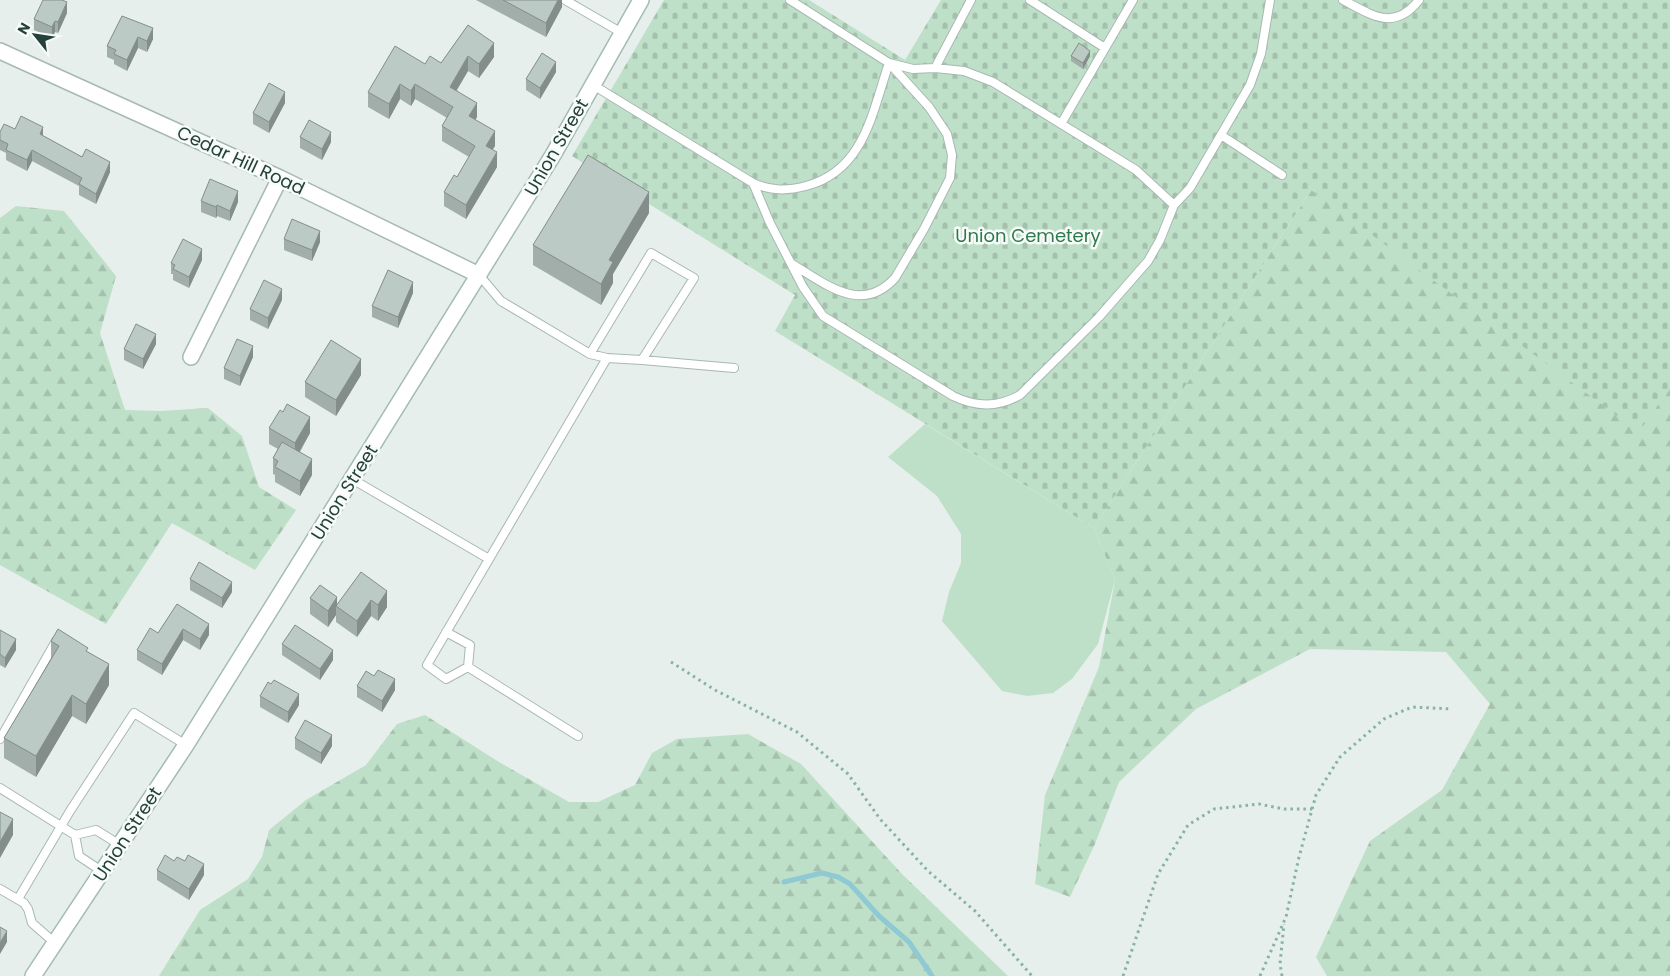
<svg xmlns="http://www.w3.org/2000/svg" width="1670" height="976" font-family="Poppins,sans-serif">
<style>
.green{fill:#bfe0c8}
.forest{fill:url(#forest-firs)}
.cemetery{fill:url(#cemetery-stones)}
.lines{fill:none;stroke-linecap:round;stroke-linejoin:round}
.stream{stroke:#8ec9d4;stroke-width:5}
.service-casing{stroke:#a8b8b2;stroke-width:10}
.minor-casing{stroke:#a8b8b2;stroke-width:18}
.secondary-casing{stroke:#a4bbb3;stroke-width:18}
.path{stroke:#86b3a5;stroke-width:3;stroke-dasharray:2.5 4;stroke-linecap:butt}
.service{stroke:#fff;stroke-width:8}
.minor{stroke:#fff;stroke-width:15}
.secondary{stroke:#fff;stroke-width:15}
.wall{fill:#a1aea9}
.shaded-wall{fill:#838d89}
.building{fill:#bbcac4;stroke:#838d89}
.labels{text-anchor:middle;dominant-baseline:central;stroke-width:5;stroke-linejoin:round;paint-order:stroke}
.street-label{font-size:18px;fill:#24423a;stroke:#f7fbf9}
.park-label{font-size:18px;fill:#2d7a4b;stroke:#f7fbf9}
</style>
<defs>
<pattern id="forest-firs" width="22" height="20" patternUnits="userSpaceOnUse" patternTransform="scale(1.25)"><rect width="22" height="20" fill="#bfe0c8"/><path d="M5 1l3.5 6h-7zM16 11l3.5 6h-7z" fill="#a4c1ad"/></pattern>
<pattern id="cemetery-stones" width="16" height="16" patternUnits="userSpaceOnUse" patternTransform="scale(1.25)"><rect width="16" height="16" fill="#bfe0c8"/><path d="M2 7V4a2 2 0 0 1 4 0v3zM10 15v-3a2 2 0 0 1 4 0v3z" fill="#a4c1ad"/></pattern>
</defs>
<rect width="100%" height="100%" fill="#e6efeb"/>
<!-- green -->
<path class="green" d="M925,424L1094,528L1115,580L1098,644L1072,679L1053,693L1027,696L1002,691L942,621L949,592L961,563V534L937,496L888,457Z"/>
<!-- forest -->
<path class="forest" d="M1670,0V976H1327L1316,957L1370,841L1442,790L1490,704L1446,652L1310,649L1196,709L1119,782L1095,844L1070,897L1035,884L1045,795L1099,667L1115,580L1094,528L1311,190Z
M16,206L64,211L116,276L100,333L125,410L161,411L208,408L242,436L259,487L296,510L255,570L172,523L106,624L0,565V218Z
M425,715L499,762L569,802H598L635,785L652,753L677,739L748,734L801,764L902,874L1008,976H159L200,910L248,879L262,857L269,830L306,800L366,765L397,724Z"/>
<!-- cemetery -->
<path class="cemetery" d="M664,0H809L905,60L941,0H1670V388L1639,432L1311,190L1094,528L775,331L795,295L572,156Z"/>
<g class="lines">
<!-- stream -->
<path class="stream" d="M784,882L822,873L838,877L850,884L879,916L909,942L932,976"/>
<!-- service casing -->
<g class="service-casing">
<path id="service" d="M565,0L622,33
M790,0L889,63L929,107L947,134L952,155L950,178L924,229L895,278C861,315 826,284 792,264
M1030,0L1105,48
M1343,0C1372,15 1394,32 1419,0
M935,68L971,0
M593,85L753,183C771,191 787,191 806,186C864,171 872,113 889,63L913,69L935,68L964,71L993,82L1136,170L1174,205L1160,240L1148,261L1099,317L1020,395C997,408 976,407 953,396L823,316L803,287L770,223L753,183
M1061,124L1133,0
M1221,135L1282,175
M1174,205L1190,188L1250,85L1261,54L1270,0
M479,275L501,301L590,354L607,358L427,665L446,679L468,667L578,736
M590,354L651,253L694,278L642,360L607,358
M642,360L734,368
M352,479L489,559
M446,632L470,645L468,667
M0,739L56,641
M0,788L75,835L96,830L120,845
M75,835L79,856L103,872
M0,889L24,903L28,909L32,923L55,943
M18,899L70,811L134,713L186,745"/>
</g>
<!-- minor casing -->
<g class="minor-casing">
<path id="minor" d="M0,51L280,178L479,275
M191,357L280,178"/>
</g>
<!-- secondary casing -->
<g class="secondary-casing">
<path id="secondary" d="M33,976L186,745L307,551L553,155L641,0"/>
</g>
<!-- path -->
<path class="path" d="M671,662L715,690L797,732L848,774L880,819L928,871L975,911L1032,976
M1123,976L1158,874L1188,825L1214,809L1259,804L1284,809H1312
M1260,976L1286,917L1299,857L1316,795L1340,757L1384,719L1412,707L1452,709
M1282,976L1280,964L1284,924"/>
<!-- service -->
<use href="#service" class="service"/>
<!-- minor -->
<use href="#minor" class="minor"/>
<!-- secondary -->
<use href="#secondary" class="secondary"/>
</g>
<!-- wall -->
<path class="wall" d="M476,0H562V7L546,37Z
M67,13L58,33L55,32L52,38L34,30V19Z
M122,16L153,39L147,52L138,48L127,71L114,64V60L107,57V46Z
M468,25L494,57L479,78L468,71L457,90L477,117L475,120L495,146L492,150L497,167L466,219L444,206V192L457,177L469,157L442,141V126L447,118L415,99L411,106L400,99L389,119L368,107V92L425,64L441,63Z
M1071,56H1090L1083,69L1071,61Z
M556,72L540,99L526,90V79Z
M285,103L269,133L253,124V113Z
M15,129L43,136L110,172L96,204L79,195V186L32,161L27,171L6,160V153L0,150V132Z
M300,137L331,142L322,160L300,148Z
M201,201L238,202L230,221L217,216L216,218L201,212Z
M649,213L613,274V283L601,305L533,265V245Z
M284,239L320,242L312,261L284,250Z
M202,260L189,288L173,280V274H171V263Z
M413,293L398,328L372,317V306Z
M282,300L268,329L250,320V309Z
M156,344L143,369L124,360V349Z
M253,357L240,386L224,379V368Z
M361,375L336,416L305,397V382Z
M269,428L310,433L300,452L312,475L300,496L275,482V475L273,474V458L278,449L269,444Z
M361,572L387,607L378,621L371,616L357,637L336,622V615L328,627L310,614V598L337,605Z
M190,579L232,592L222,608L190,590Z
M177,604L209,635L200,650L183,640L162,675L137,660V650L158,633Z
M0,630L16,650L5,668L0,665Z
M51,641L88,652L109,685L86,724L72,716L36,777L4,758V738L51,659Z
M282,644L333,660L320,680L282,655Z
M357,686L395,690L382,712L357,697Z
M260,696L299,705L288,723L260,707Z
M295,738L332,746L321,764L295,749Z
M174,861H185L204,875L189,900L157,880V870Z"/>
<!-- shaded-wall -->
<path class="shaded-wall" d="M558,0H562V7L546,37V23Z
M67,2V13L58,33V22Z
M55,21V32L52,38V27Z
M153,28V39L147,52V41Z
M138,37V48L127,71V60Z
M494,43V57L479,78V64Z
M1090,51V56L1083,69V63Z
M468,56V71L450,101V87Z
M556,62V72L540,99V88Z
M400,84V99L389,119V104Z
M415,84V99L411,106V91Z
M285,92V103L269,133V122Z
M477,103V117L469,131V116Z
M43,127V137L40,134Z
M495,131V146L486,160V146Z
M331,132V142L322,160V149Z
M32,150V161L27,171V160Z
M497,152V167L466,219V205Z
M110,162V172L96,204V194Z
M238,191V202L230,221V211Z
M649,192V213L613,274V283L601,305V284L609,260Z
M217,205V216L216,218V207Z
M320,231V242L312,261V250Z
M202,249V260L189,288V277Z
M413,282V293L398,328V317Z
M282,289V300L268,329V318Z
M156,334V344L143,369V359Z
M253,346V357L240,386V376Z
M361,359V375L336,416V400Z
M310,417V433L295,459V443Z
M312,459V475L300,496V481Z
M232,582V592L222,608V598Z
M387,591V607L378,621V605Z
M337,597V607L336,606V615L328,627V611Z
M371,600V616L357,637V621Z
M209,624V635L200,650V639Z
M183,629V640L162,675V664Z
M16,639V650L5,668V658Z
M333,650V660L320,680V669Z
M109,664V685L86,724V704Z
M395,679V690L382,712V701Z
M299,694V705L288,723V712Z
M72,695V716L36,777V756Z
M332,735V746L321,764V753Z
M13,819V835L0,858V842Z
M204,864V875L189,900V889Z
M7,931V942L0,954V943Z"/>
<!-- building -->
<path class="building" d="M43,0H62L67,2L58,22L55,21L52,27L34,19Z
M503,0H558L546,23Z
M122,16L153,28L147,41L138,37L127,60L114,54L116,50L107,46Z
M468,25L494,43L479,64L468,56L450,87L477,103L469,116L495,131L486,146L497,152L466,205L444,192L454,175L457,177L475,146L442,126L453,107L415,84L411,91L400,84L389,104L368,92L395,46L425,64L430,56L441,63Z
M1079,43L1090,51L1083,63L1071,56Z
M542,53L556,62L540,88L526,79Z
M269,83L285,92L269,122L253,113Z
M21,116L43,127L40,134L82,157L86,149L110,162L96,194L79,184L82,178L32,150L27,160L6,150L8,144L0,140V132L4,124L15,129Z
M309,120L331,132L322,149L300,137Z
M588,155L649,192L609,260L613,262L601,284L533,245Z
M210,179L238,191L230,211L217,205L216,207L201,201Z
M292,219L320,231L312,250L284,239Z
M183,239L202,249L189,277L173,269L175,265L171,263Z
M388,270L413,282L398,317L372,306Z
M264,280L282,289L268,318L250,309Z
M136,324L156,334L143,359L124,349Z
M237,339L253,346L240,376L224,368Z
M331,340L361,359L336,400L305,382Z
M287,404L310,417L295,443L269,428L280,410L283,412Z
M282,442L312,459L300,481L275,467L278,461L273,458Z
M199,562L232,582L222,598L190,579Z
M361,572L387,591L378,605L371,600L357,621L336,606Z
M320,585L337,597L328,611L310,598Z
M177,604L209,624L200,639L183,629L162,664L137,650L150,628L158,633Z
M295,625L333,650L320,669L282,644Z
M58,629L88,648L86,651L109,664L86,704L72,695L36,756L4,738L59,646L51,641Z
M0,630L16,639L5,658L0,654Z
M378,670L395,679L382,701L357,686L366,671L374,676Z
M274,680L299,694L288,712L260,696L268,682L271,684Z
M305,720L332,735L321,753L295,738Z
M0,812L13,819L0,842Z
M165,855L174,861L177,857L185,861L188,855L204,864L189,889L157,870Z
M0,927L7,931L0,943Z"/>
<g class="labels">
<!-- street labels -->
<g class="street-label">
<text transform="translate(556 147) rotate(-60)">Union Street</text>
<text transform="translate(241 160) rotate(25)">Cedar Hill Road</text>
<text transform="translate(344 492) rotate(-58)">Union Street</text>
<text transform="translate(127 834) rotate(-57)">Union Street</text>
</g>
<!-- park labels -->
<g class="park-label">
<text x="1028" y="235">Union Cemetery</text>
</g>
</g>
<!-- north arrow -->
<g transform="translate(35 35) rotate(300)" stroke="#f7fbf9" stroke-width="4" paint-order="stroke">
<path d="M0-4L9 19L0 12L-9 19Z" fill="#24423a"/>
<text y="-8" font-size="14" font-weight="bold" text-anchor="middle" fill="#24423a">N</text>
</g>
</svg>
